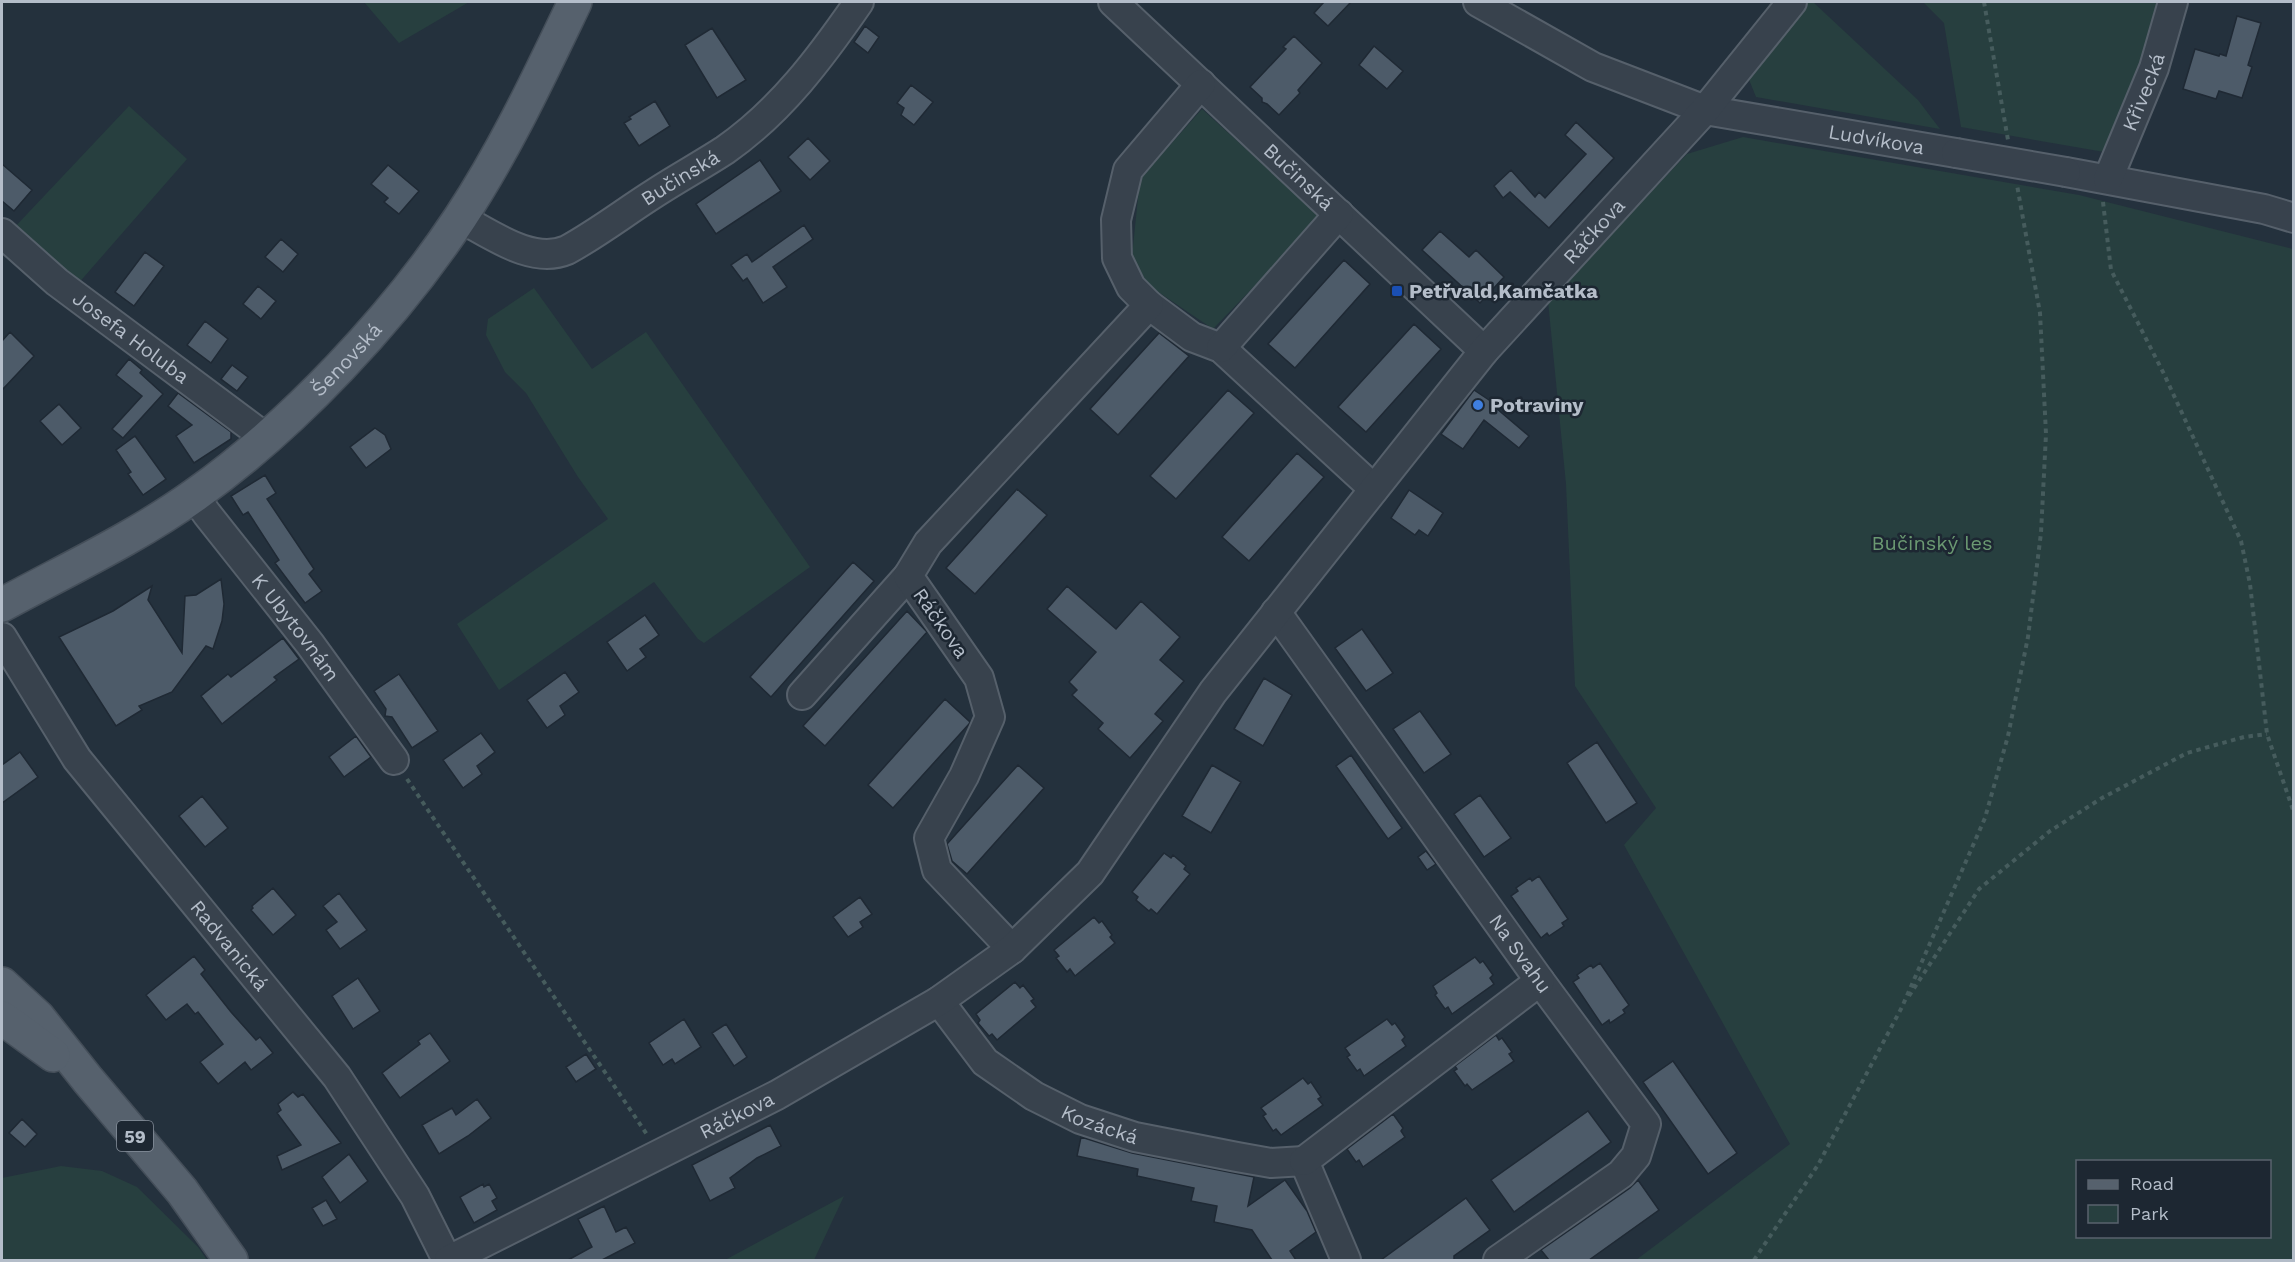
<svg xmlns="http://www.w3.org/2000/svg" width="2295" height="1262" font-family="'Work Sans',sans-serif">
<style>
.green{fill:#273f3f;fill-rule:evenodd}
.building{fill:#4d5b69;stroke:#1f2934;stroke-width:1.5}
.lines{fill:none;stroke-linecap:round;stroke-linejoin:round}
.minor-casing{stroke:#56606b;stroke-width:32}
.major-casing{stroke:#444e59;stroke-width:36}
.path{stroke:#465c5d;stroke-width:4;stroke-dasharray:4.5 4.5;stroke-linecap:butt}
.minor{stroke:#38424d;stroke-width:28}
.major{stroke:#56616d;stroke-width:33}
.minor-bridge-casing{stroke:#56606b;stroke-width:32;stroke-linecap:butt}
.minor-bridge{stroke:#38424d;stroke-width:28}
.transit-dot{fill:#1a4fb4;stroke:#1d2732;stroke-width:2}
.shop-dot{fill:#3f7fe0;stroke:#1d2732;stroke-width:2}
.labels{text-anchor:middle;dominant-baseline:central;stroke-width:5;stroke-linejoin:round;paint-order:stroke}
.shield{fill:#1d2732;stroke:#87909c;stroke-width:1.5}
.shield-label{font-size:18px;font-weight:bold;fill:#b4bdc9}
.street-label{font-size:20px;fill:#b4bdc9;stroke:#1d2732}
.poi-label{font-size:20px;font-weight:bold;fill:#b4bdc9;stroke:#1d2732;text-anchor:start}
.park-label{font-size:20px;fill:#6b9972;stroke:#1d2732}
</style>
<rect width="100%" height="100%" fill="#24313d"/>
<!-- green -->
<path class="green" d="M364,2H469L399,43Z
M1801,2H1813L1918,100L1940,129L1756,97L1744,67Z
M1923,2H2162L2110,153L1961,127L1944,23Z
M129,106L187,159L77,285L12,230Z
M1202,109L1321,217L1213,329L1148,285L1132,256L1140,179Z
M1743,137L2079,195L2293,249V1260H1636L1790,1144L1624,845L1656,808L1575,686L1566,484L1548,301L1687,154ZM2078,1162H2270V1236H2078Z
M534,288L592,369L646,332L810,567L704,643L698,639L654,582L499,690L457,624L608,519L578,477L526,393L505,372L486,335L488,319Z
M61,1166L102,1171L137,1187L198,1247L207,1260H2V1178Z
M844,1196L814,1260H725Z"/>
<!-- building -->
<path class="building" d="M1324,2H1351L1328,26L1314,13Z
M2237,16L2261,23L2248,65L2252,67L2242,98L2219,91L2216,99L2183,89L2195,49L2219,56L2220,54L2226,56Z
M865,26L879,37L868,53L854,42Z
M712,28L746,80L717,98L685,45Z
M1294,36L1322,63L1298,90L1300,93L1279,115L1267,104L1262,102V98L1250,87L1286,49L1283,47Z
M1374,46L1403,71L1387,89L1359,65Z
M911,85L933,102L914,125L901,115L904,108L897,103Z
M655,101L670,126L639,146L624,123L631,119L629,117Z
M1576,122L1614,158L1549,228L1510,192L1503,198L1494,186L1511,170L1535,197L1539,192L1545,198L1586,154L1565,135Z
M808,138L830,161L810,180L788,157Z
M760,160L781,191L716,234L696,204Z
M2,164L32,190L14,211L2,201Z
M388,165L419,191L399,214L384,202L388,198L371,184Z
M804,225L813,239L773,267L787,287L763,303L747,278L743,281L731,265L747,254L752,262Z
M1440,231L1469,257L1476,250L1504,277L1480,303L1422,250Z
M281,239L298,254L283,272L265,257Z
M145,252L164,266L134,306L115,292Z
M1344,260L1370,284L1295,368L1268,344Z
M258,286L276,301L261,319L243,304Z
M205,321L228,339L211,363L187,345Z
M1414,324L1441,349L1366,432L1338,407Z
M10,332L34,356L2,390V341Z
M1159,333L1189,356L1118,435L1090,409Z
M129,359L142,370L140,373L163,394L123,438L112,429L142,396L116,375Z
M232,365L248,377L237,391L221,379Z
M1228,390L1254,413L1176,499L1150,476Z
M1474,390L1498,406L1496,408L1529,436L1519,448L1484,420L1463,449L1441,434Z
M178,393L231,432V439L194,463L176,436L192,425L168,406Z
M59,404L81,428L62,445L40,421Z
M375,428L385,435L391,449L366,468L350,447Z
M135,436L166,479L143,495L128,474L131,472L116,450Z
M1297,453L1324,477L1249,561L1222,537Z
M265,475L276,493L267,499L314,569L309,574L322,591L305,603L275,563L279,560L248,512L243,515L231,496Z
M1017,489L1047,515L975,594L946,568Z
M1409,490L1443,513L1428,536L1419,530L1415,535L1391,518Z
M853,562L874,581L771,697L750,677Z
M221,579L224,604L222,621L213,649L206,646L172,692L139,706L142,710L116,726L59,637L113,611L152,586L148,600L182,653L185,596L196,595Z
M1067,586L1116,629L1141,601L1180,637L1160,660L1184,681L1155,714L1163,721L1130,758L1098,729L1103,723L1072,695L1077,690L1069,682L1096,652L1047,609Z
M907,611L927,632L825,746L803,726Z
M645,615L659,635L640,649L646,657L627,671L607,642Z
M1362,629L1393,673L1366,691L1335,648Z
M283,638L299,659L274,677L277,680L222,724L201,696L228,674L231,677Z
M565,672L579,692L560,706L565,715L547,728L527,700Z
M399,674L438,731L412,748L392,717L385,716L386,709L374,691Z
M1264,678L1292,695L1263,746L1234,729Z
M945,699L970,722L969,724L893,808L868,785Z
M1420,711L1451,754L1424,773L1393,729Z
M481,733L495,752L477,766L482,774L463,788L443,760Z
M356,736L371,757L344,777L329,757Z
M1597,742L1637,803L1606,823L1567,763Z
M20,752L38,777L2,803V765Z
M1351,755L1402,828L1388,839L1336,766Z
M1018,765L1044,788L967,874L952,861L947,844Z
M1212,765L1241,782L1211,833L1182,816Z
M1480,795L1511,838L1484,857L1454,814Z
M202,796L228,828L205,847L179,816Z
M1426,851L1436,864L1427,870L1418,857Z
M1164,853L1171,858L1173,855L1186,866L1184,869L1190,874L1157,914L1151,909L1149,911L1136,900L1138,897L1132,892Z
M1539,876L1568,919L1562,923L1564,926L1549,936L1547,933L1541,938L1511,896L1518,891L1516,888L1530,878L1532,881Z
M273,888L296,915L273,935L251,910L253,908L252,906Z
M339,893L367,930L340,949L326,930L337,922L323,906Z
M860,897L872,914L860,922L863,927L848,937L833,917Z
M1094,917L1099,923L1102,921L1112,935L1110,937L1115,943L1075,976L1070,969L1067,972L1056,958L1059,956L1054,950Z
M194,956L205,970L201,974L231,1012L256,1040L260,1037L273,1053L251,1070L245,1062L218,1084L200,1062L223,1044L198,1012L195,1014L187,1004L166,1020L146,995Z
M1475,957L1480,963L1483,961L1493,975L1490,978L1494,984L1452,1014L1448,1007L1445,1009L1435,995L1437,993L1433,986Z
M1600,963L1629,1005L1623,1010L1625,1013L1610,1023L1609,1020L1602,1025L1573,982L1579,978L1577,975L1591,965L1593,968Z
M358,978L380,1011L353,1029L332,996Z
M1015,982L1020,988L1023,985L1034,999L1031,1001L1036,1007L997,1040L992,1034L989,1036L978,1023L980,1020L976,1014Z
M684,1019L701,1047L675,1064L672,1059L663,1065L649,1043Z
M1387,1019L1392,1025L1395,1023L1405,1037L1402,1040L1406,1046L1364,1076L1360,1069L1357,1071L1347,1057L1350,1055L1345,1048Z
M726,1024L747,1057L734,1066L712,1033Z
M430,1033L450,1061L400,1098L382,1073L420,1044L418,1041Z
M1496,1035L1499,1040L1502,1038L1512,1052L1509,1054L1514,1061L1472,1090L1467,1084L1465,1086L1454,1071L1457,1069L1455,1066Z
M586,1054L596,1069L576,1082L566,1067Z
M1673,1061L1737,1153L1708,1174L1643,1082Z
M1303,1078L1308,1084L1311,1082L1321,1097L1318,1099L1323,1105L1281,1135L1276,1129L1273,1131L1263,1116L1266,1114L1261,1108Z
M293,1092L298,1097L303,1094L341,1143L282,1170L277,1156L301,1145L277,1113L281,1110L278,1104Z
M477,1099L491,1118L468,1136L439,1154L422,1125L452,1108L456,1115Z
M1588,1111L1611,1142L1514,1212L1491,1180Z
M1393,1114L1403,1128L1401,1131L1405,1137L1363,1167L1359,1160L1356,1162L1347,1149Z
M22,1119L37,1134L25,1147L9,1133Z
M770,1125L781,1146L757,1158L730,1178L735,1188L710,1201L692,1165Z
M1081,1137L1132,1153L1254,1177L1248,1206L1285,1180L1307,1211L1316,1232L1290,1251L1296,1260H1272L1252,1230L1214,1222L1217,1206L1191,1201L1194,1188L1137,1176L1138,1169L1077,1156Z
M349,1154L368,1181L340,1203L322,1177Z
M1638,1180L1659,1210L1589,1260H1549L1541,1250L1630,1188Z
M483,1184L484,1187L489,1184L497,1198L492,1201L497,1210L474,1223L460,1197Z
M1466,1198L1490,1230L1454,1256V1260H1381Z
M326,1200L337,1219L323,1226L312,1208Z
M604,1206L616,1232L626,1227L635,1243L602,1260H568L592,1247L578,1219Z"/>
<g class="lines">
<!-- minor casing -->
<g class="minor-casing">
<g id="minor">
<path id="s1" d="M1113,2L1484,351"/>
<path id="s2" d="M1478,2L1593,67L1705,110L1956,153"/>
<path d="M2066,172L2264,209L2294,218"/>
<path id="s3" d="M2108,179L2154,68L2173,2"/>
<path id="s4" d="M460,218C491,234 532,265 567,250C598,233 625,212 655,193C678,178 702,165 725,150C781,111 821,57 859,2"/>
<path id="s5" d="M2,233L57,282L266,438"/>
<path d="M1149,305L1192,337L1221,348L1374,489"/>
<path d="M1221,348L1339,214"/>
<path id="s6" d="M194,496L207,514L310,644L394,760"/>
<path id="s7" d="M1276,612L1540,981L1646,1124L1636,1156L1621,1174L1498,1260"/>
<path id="s8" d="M2,637L77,759L337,1077L415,1196L447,1260"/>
<path d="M802,695L908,576"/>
<path d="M1012,949L937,870L929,838L964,776L990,717L979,678L908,576L928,543L1149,305L1131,287L1117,258L1116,220L1128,170L1201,84"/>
<path id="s9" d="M939,1001L985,1062L1034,1096L1080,1119L1135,1137L1237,1157L1271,1163L1304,1161L1346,1260"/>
<path d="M1304,1161L1540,981"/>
<path id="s10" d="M449,1260L777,1095L939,1001L1012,949L1090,873L1213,692L1484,351L1705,110L1792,2"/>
</g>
</g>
<!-- major casing -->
<g class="major-casing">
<g id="major">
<path id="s11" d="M2,605C66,570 135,538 195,495C292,426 394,318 460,218C505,150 540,75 575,2"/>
<path d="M2,984L38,1017L88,1080L182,1191L231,1260"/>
<path d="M2,1018L53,1055"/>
</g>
</g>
<!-- path -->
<path class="path" d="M1984,2L2008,140
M2103,202L2111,270L2164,374L2241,541L2250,584L2267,734L2294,813
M407,779L648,1136
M1909,996L1979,889L2050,831L2102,798L2187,753L2244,737L2267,734
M1754,1260L1818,1165L1902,1007L1985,818L2008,736L2028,637L2041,533L2046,434L2040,313L2017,185"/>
<!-- minor -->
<use href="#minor" class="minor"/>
<!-- major -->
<use href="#major" class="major"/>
<!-- minor-bridge casing -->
<g class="minor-bridge-casing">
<path id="minor-bridge" d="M1956,153L2066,172"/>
</g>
<!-- minor-bridge -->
<use href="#minor-bridge" class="minor-bridge"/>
</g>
<!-- markers -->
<rect class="transit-dot" x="1391" y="285" width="12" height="12" rx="3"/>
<circle class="shop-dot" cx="1478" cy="405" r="6"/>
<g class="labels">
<!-- shield labels -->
<rect class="shield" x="117" y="1121" width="36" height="30" rx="4.5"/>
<g class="shield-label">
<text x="135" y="1136">59</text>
</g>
<!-- street labels -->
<g class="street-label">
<text stroke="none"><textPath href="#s3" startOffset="94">Křivecká</textPath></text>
<text stroke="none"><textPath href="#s2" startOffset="426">Ludvíkova</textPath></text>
<text stroke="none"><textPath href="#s1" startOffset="255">Bučinská</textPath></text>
<text stroke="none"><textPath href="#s4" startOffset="250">Bučinská</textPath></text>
<text stroke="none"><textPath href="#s10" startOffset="1570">Ráčkova</textPath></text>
<text stroke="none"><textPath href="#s5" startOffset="166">Josefa Holuba</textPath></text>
<text stroke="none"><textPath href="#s11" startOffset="426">Šenovská</textPath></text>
<text transform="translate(941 623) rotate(55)">Ráčkova</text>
<text stroke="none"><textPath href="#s6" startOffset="166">K Ubytovnám</textPath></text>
<text stroke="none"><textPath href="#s8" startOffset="384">Radvanická</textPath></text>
<text stroke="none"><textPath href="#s7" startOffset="420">Na Svahu</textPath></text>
<text stroke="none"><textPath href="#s10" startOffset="322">Ráčkova</textPath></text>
<text stroke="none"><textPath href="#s9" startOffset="208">Kozácká</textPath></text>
</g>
<!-- poi labels -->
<g class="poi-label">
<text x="1409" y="291">Petřvald,Kamčatka</text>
<text x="1490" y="405">Potraviny</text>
</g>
<!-- park labels -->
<g class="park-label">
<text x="1932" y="543">Bučinský les</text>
</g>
</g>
<!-- border -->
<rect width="2295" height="1262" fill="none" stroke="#b4bdc9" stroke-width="6"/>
<!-- legend -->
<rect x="2076" y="1160" width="195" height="78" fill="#1d2732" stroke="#59636e" stroke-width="1.5"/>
<rect x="2088" y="1180" width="30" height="9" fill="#56616d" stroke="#59636e" stroke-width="1.5"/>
<text x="2130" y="1190" font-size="18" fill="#b4bdc9">Road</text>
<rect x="2088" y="1205" width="30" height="18" fill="#273f3f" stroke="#59636e" stroke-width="1.5"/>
<text x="2130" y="1220" font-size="18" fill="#b4bdc9">Park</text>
</svg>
